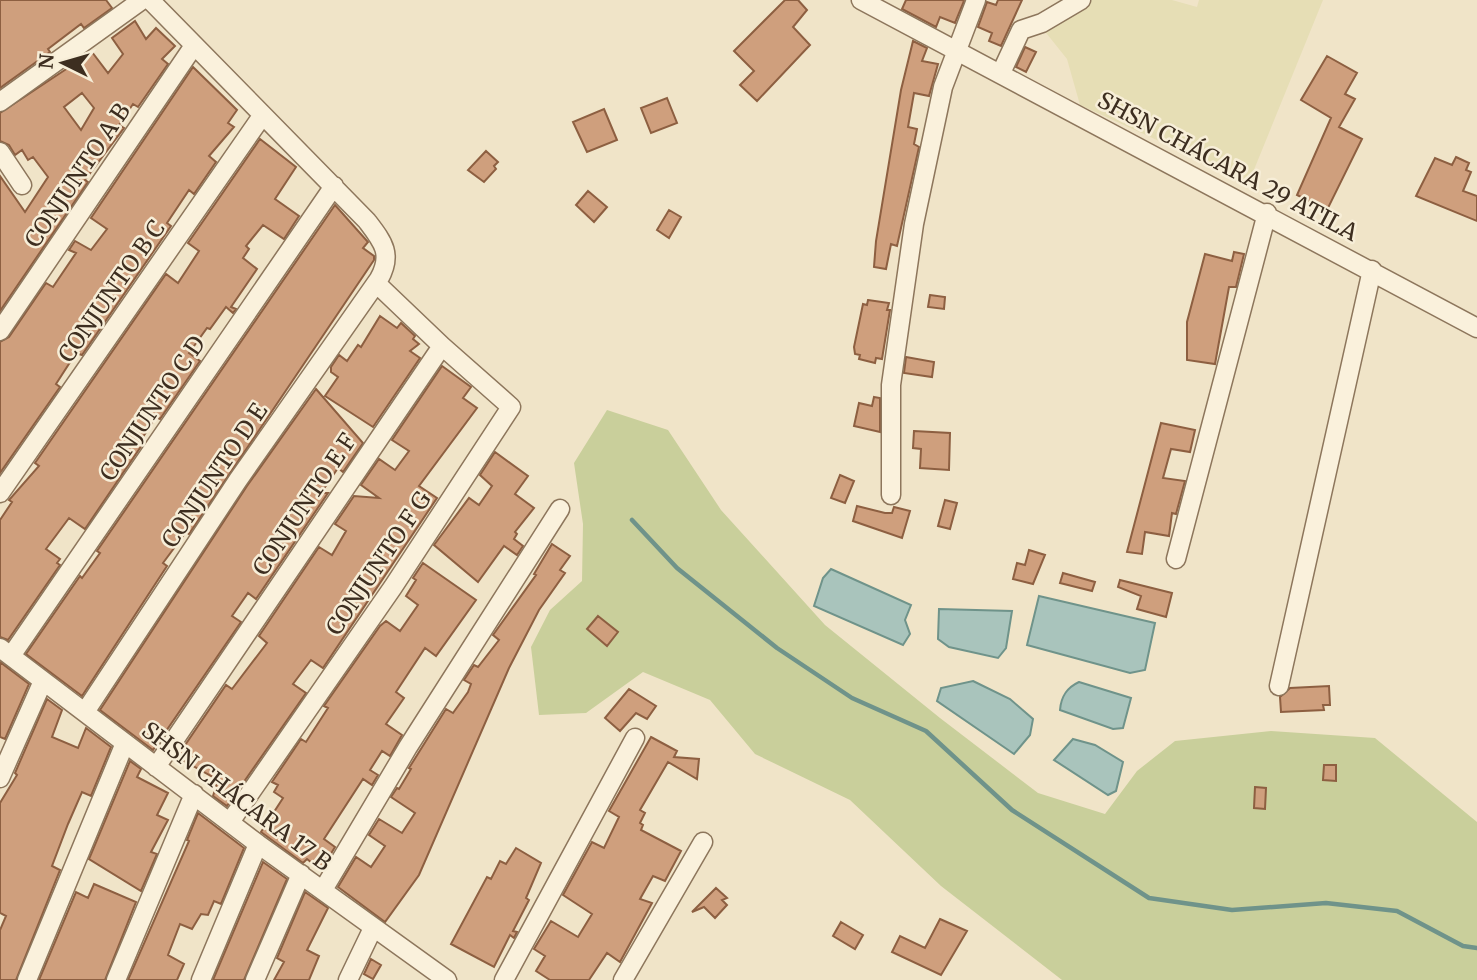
<svg xmlns="http://www.w3.org/2000/svg" width="1477" height="980" font-family="Merriweather,serif">
<style>
.farmland{fill:#e6deb5}
.green{fill:#c9cf9b}
.water{fill:#a9c4bc;stroke:#6f938a;stroke-width:2}
.lines{fill:none;stroke-linecap:round;stroke-linejoin:round}
.stream{stroke:#6f938a;stroke-width:4.5}
.building{fill:#cf9f7d;stroke:#8d5f41;stroke-width:2;fill-rule:evenodd}
.minor-casing{stroke:#8d765c;stroke-width:21}
.minor{stroke:#faf1dc;stroke-width:18}
.labels{text-anchor:middle;dominant-baseline:central;stroke-width:5;stroke-linejoin:round;paint-order:stroke}
.street-label{font-size:23px;fill:#3d2e20;stroke:#f7eed8}
</style>
<rect width="100%" height="100%" fill="#f0e4c8"/>
<!-- farmland -->
<path class="farmland" d="M1092,0H1172L1197,7L1199,0H1323L1249,182L1080,105L1067,59L1043,29Z"/>
<!-- green -->
<path class="green" d="M607,410L668,430L721,510L825,625L940,718L1038,793L1105,814L1137,771L1175,741L1271,731L1375,738L1477,822V980H1062L941,886L850,800L755,754L710,700L643,672L586,713L539,715L531,647L550,610L582,581L583,524L574,463Z"/>
<!-- water -->
<path class="water" d="M831,569L911,605L905,620L910,634L903,645L814,606L823,578Z
M1039,596L1155,623L1145,670L1130,673L1027,645Z
M939,609L1012,611L1006,648L998,658L949,647L938,639Z
M973,681L1010,699L1033,719L1030,735L1014,754L937,701L941,688Z
M1079,682L1131,698L1123,728L1113,729L1060,710C1061,697 1066,688 1079,682Z
M1073,739L1095,745L1123,762L1116,791L1108,795L1054,760Z"/>
<g class="lines">
<!-- stream -->
<path class="stream" d="M632,520L677,568L777,648L852,698L926,731L1012,810L1149,898L1232,910L1326,903L1397,911L1463,946L1477,948"/>
</g>
<!-- building -->
<path class="building" d="M0,0H106L112,8L84,28L81,24L48,49L50,52L0,88Z
M785,0H798L807,10L793,27L810,45L757,101L740,85L754,71L734,51Z
M906,0H962L964,1L955,23L940,17L936,27L902,9Z
M998,0H1022L1001,46L989,41L992,33L978,27L987,2L996,5Z
M135,21L146,39L156,28L175,46L162,59L168,64L138,107L133,104L119,125L124,128L85,180L88,182L0,311V176L25,212L48,177L33,157L28,160L22,150L15,155L9,145L0,141V113L92,52L108,73L123,54L112,38ZM82,93L94,108L81,130L64,107Z
M913,41L927,48L922,61L938,64L929,96L914,93L908,127L917,129L914,144L919,147L897,246L891,244L886,269L874,267L876,241L901,90Z
M1025,47L1036,52L1026,72L1016,67Z
M1327,56L1357,73L1345,94L1355,99L1339,127L1362,139L1327,210L1297,195L1331,118L1301,100Z
M193,67L237,110L228,123L234,127L209,156L216,162L194,194L189,190L167,223L171,226L82,355L76,353L56,384L60,387L0,473V342L9,337L46,283L53,287L76,253L69,250L75,241L91,250L107,229L91,218Z
M667,98L677,123L651,133L641,108Z
M604,109L617,140L587,152L573,122Z
M260,139L296,167L275,199L299,216L284,239L263,225L246,246L249,249L243,258L257,269L231,307L236,309L233,313L226,307L210,329L207,328L189,353L200,361L160,419L156,417L139,443L142,445L85,529L69,518L46,549L60,559L57,563L60,565L8,640L0,637V520L12,502L9,500L39,466L35,463L166,274L178,283L199,251L188,243Z
M486,151L498,162L494,166L496,169L484,182L468,170Z
M1456,157L1469,163L1466,170L1471,172L1463,191L1477,196V221L1416,196L1435,158L1452,165Z
M588,191L607,207L594,222L576,205Z
M335,205L368,242L363,248L374,256V260L189,534L186,532L163,563L167,566L82,696L26,654L80,576L82,578L100,553L97,551Z
M669,210L681,217L669,238L657,230Z
M1234,252L1244,254L1236,287H1229L1215,364L1187,360V322L1205,254L1232,261Z
M930,295L945,297L944,309L928,307Z
M868,300L889,303L887,310H890L882,359L876,358L875,363L859,359L860,355L855,354L854,347L863,304L867,305Z
M380,316L397,328L401,323L415,336L413,339L419,344L410,351L420,358L373,427L325,396L338,377L331,372V367L339,355L347,361L358,345L361,347Z
M906,357L934,362L932,377L904,373Z
M442,366L471,387L463,398L477,408L419,486L437,498L323,668L311,660L293,684L306,693L227,806L213,796L218,780L177,757L226,685L232,689L267,643L259,636L319,547L332,555L346,531L335,524L354,496L379,498L361,485L379,459L395,470L409,451L392,440Z
M316,389L363,443L343,472L338,468L321,493H328L256,599L248,593L232,616L241,622L153,750L100,710L247,486Z
M874,397L880,398V432L854,426L859,403L872,406Z
M1161,423L1195,430L1190,452L1171,449L1163,478L1185,481L1176,514L1172,513L1169,536L1145,532L1142,554L1127,552Z
M914,431L950,433L949,470L920,468L921,449L913,448Z
M495,452L528,476L515,494L534,508L515,532L517,534L514,539L523,546L517,555L504,546L478,582L434,545L469,498L479,505L492,486L480,475Z
M840,475L854,481L845,503L831,498Z
M945,500L957,503L950,529L938,526Z
M857,506L885,513H892L894,507L910,511L902,538L853,521Z
M552,544L570,556L560,570L565,573L539,610L509,668L419,875L385,922L338,887L356,857L371,867L385,846L369,835L379,819L402,833L415,813L391,797L397,788L399,789L411,769L409,768L446,709L453,713L468,692L471,684L464,680L474,665L478,667L499,640L493,635L536,575L534,574Z
M1029,550L1045,555L1033,584L1013,579L1017,563L1025,565Z
M423,563L476,600L436,656L425,648L396,692L404,698L386,724L402,735L390,756L382,751L370,770L378,775L372,785L363,779L324,839L335,847L321,870L307,859L303,863L261,832L283,798L274,792L278,785L272,782L301,739L306,742L328,708L324,706L380,626L386,621L400,631L418,605L406,596L416,580L413,578Z
M1063,573L1095,582L1092,591L1060,583Z
M1120,580L1172,593L1166,617L1137,609L1141,596L1118,587Z
M598,616L618,632L607,646L587,629Z
M0,662L29,684L5,739L0,737Z
M1329,686L1330,705H1323L1324,710L1281,712L1280,697L1290,688Z
M629,689L656,706L647,719L636,713L620,731L605,718Z
M47,699L62,710L52,737L78,748L86,728L111,747L91,796L82,792L68,824L52,866L60,870L16,980H0V930L6,916L0,913V803L17,775L15,773Z
M651,737L677,751L674,757L699,759L697,779L668,762L640,810L645,813L640,823L643,825L641,830L681,851L665,881L653,876L640,899L652,903L620,962L607,953L589,980H550L536,971L545,956L534,949L551,921L578,937L592,914L563,895L592,842L604,848L619,817L609,811Z
M130,761L141,769L137,777L168,793L157,815L168,820L151,852L157,854L141,891L89,859Z
M1324,765H1336V781L1323,780Z
M1255,787L1266,788L1265,809L1254,808Z
M198,813L244,848L221,904L214,901L208,915L201,914L192,929L180,924L168,955L184,964L177,980H128L189,841L187,840Z
M516,848L541,863L526,898L529,900L513,931L517,932L514,938L510,935L494,967L451,944L487,877L491,879L500,861L506,864Z
M263,862L287,879L244,980H213Z
M94,884L136,902L105,980H39L76,892L88,898Z
M716,888L727,898L722,900L727,905L715,918L704,907L692,912Z
M305,892L328,908L307,950L319,956L309,980H274L284,962L277,958Z
M940,919L967,931L941,975L892,952L900,936L925,948Z
M841,922L863,935L855,949L833,936Z
M371,959L381,965L373,979L364,974Z"/>
<g class="lines">
<!-- minor casing -->
<g class="minor-casing">
<path id="minor" d="M861,0L1477,328
M1001,73L1021,30L1042,23L1081,0
M0,102L142,0
M0,152L22,185
M0,331L193,47
M0,493L262,116
M891,495V385L914,224L943,87L976,0
M1176,559L1267,213
M0,648L258,844L447,980
M11,656L334,186
M1279,686L1372,270
M85,712L238,480L379,279C393,254 383,242 367,221L150,0
M156,767L442,346L376,283
M0,778L43,681
M230,822L393,587L511,407L442,346
M323,890L408,747L560,509
M27,980L125,743
M116,980L194,794
M201,980L258,844
M255,980L301,874
M348,980L373,928
M504,980L635,738
M623,980L703,842"/>
</g>
<!-- minor -->
<use href="#minor" class="minor"/>
</g>
<g class="labels">
<!-- street labels -->
<g class="street-label">
<text transform="translate(1228 166) rotate(28)">SHSN CHÁCARA 29 ATILA</text>
<text transform="translate(77 175) rotate(-56)">CONJUNTO A B</text>
<text transform="translate(111 291) rotate(-55)">CONJUNTO B C</text>
<text transform="translate(152 408) rotate(-56)">CONJUNTO C D</text>
<text transform="translate(214 475) rotate(-56)">CONJUNTO D E</text>
<text transform="translate(304 504) rotate(-56)">CONJUNTO E F</text>
<text transform="translate(378 563) rotate(-56)">CONJUNTO F G</text>
<text transform="translate(237 796) rotate(37)">SHSN CHÁCARA 17 B</text>
</g>
</g>
<!-- north arrow -->
<g transform="translate(63 63) rotate(275)" stroke="#f7eed8" stroke-width="5" paint-order="stroke">
<path d="M0-5L12 26L0 18L-12 26Z" fill="#3d2e20"/>
<text y="-10" font-size="19" font-weight="bold" text-anchor="middle" fill="#3d2e20">N</text>
</g>
</svg>
